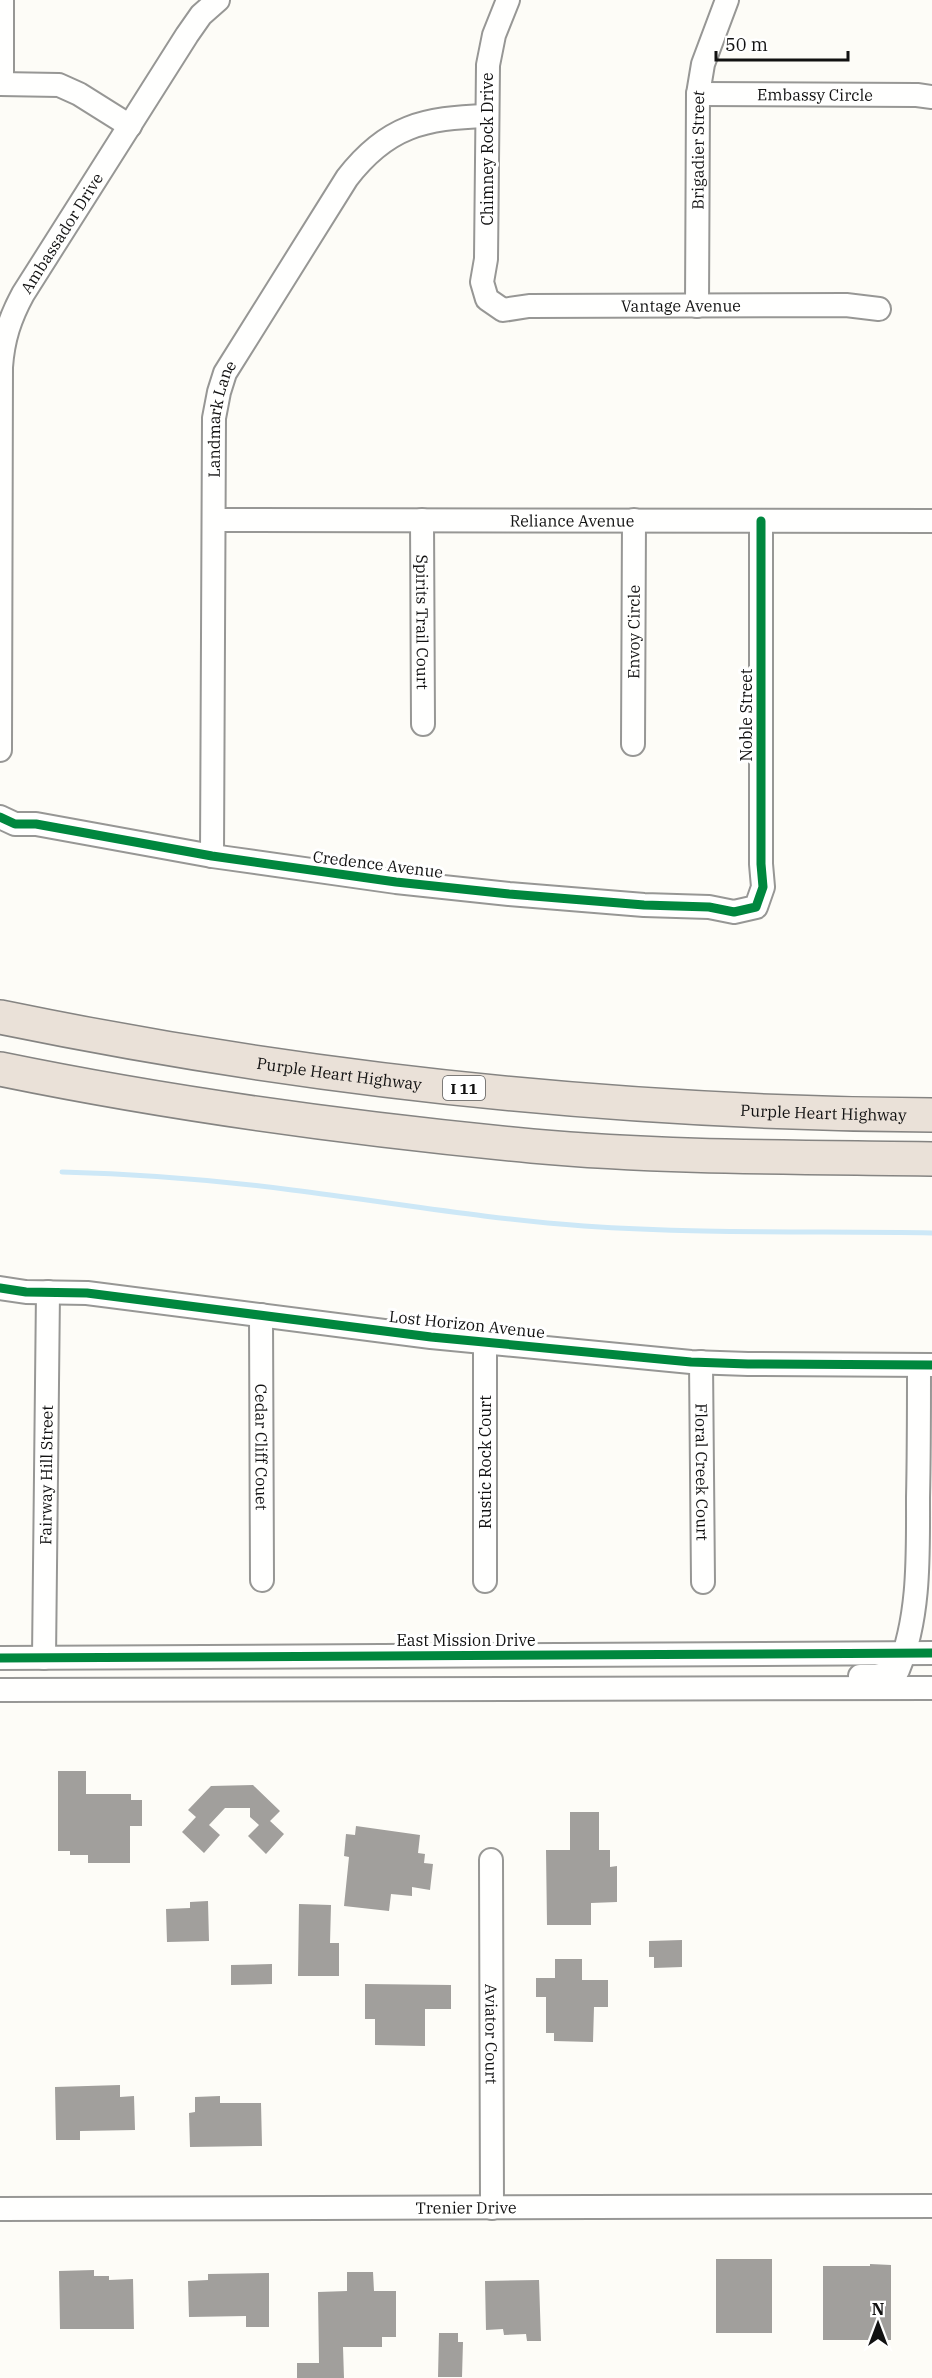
<svg xmlns="http://www.w3.org/2000/svg" width="932" height="2378" font-family="'IBM Plex Serif',serif">
<style>
.lines{fill:none;stroke-linecap:round;stroke-linejoin:round}
.stream{stroke:#cde8f7;stroke-width:5}
.building{fill:#a19f9c}
.minor-casing{stroke:#979795;stroke-width:26}
.highway-casing{stroke:#858482;stroke-width:36}
.minor{stroke:#fffffe;stroke-width:22}
.highway{stroke:#eae1d8;stroke-width:33}
.cycleway-casing{stroke:#fff;stroke-width:13}
.cycleway{stroke:#00873e;stroke-width:9}
.labels{text-anchor:middle;dominant-baseline:central;stroke-width:6;stroke-linejoin:round;paint-order:stroke}
.shield{fill:#fff;stroke:#585858;stroke-width:1.5}
.shield-label{font-size:15px;font-weight:bold;fill:#111}
.street-label{font-size:16px;fill:#111;stroke:#fff}
</style>
<rect width="100%" height="100%" fill="#fdfcf7"/>
<g class="lines">
<!-- stream -->
<path class="stream" d="M62,1172C139,1174 216,1180 292,1190C389,1202 486,1219 584,1226C700,1234 816,1231 932,1233"/>
</g>
<!-- building -->
<path class="building" d="M58,1771H86V1794H131V1800H142V1826H130V1863H88V1855H70V1851H58Z
M253,1785L280,1811L270,1821L284,1834L266,1854L248,1836L259,1825L250,1817V1808H225L209,1825L220,1835L204,1853L182,1832L196,1817L188,1810L211,1786Z
M570,1812H599V1850H610V1867L617,1866V1902L591,1903V1925H547L546,1850H570Z
M356,1826L420,1835L418,1853L425,1854L424,1863L433,1864L430,1890L412,1887V1896L391,1894L389,1911L344,1906L349,1857L344,1856L346,1834L355,1835Z
M208,1901L209,1941L167,1942L166,1909L190,1908V1902Z
M299,1904L331,1905L330,1943H339V1976H298Z
M682,1940V1967L654,1968V1957H649V1941Z
M555,1959H582V1980H608V2007H594L593,2042L554,2041V2033H546V1997H536V1978H555Z
M272,1964V1984L231,1985V1965Z
M365,1984L451,1985V2009H425V2046L375,2045V2019H365Z
M120,2085V2097L134,2096L135,2130L80,2131V2140H56L55,2087Z
M220,2096V2103H261L262,2146L190,2147L189,2113L195,2112V2097Z
M716,2259H772V2333H716Z
M870,2264L891,2265V2340H823V2266H870Z
M94,2270V2276H109V2280L133,2279L134,2329H60L59,2271Z
M347,2272H373L374,2291H396V2337H382V2347H343L344,2378H297V2363H319L318,2292L347,2291Z
M269,2273V2327H246V2316L189,2317L188,2281L208,2280V2274Z
M539,2280L541,2341H527L526,2334L504,2335L503,2329L486,2330L485,2281Z
M439,2333H458V2342H463L462,2377H438Z"/>
<g class="lines">
<!-- minor casing -->
<g class="minor-casing">
<g id="minor">
<path d="M2,0V84"/>
<path id="s1" d="M508,0L494,35L488,65L486,259L482,282L487,299L503,310L529,306L846,305L879,309"/>
<path d="M0,84L59,85L79,94L130,126"/>
<path id="s2" d="M698,94L917,95L932,97"/>
<path id="s3" d="M697,306L698,94L703,64L727,0"/>
<path id="s4" d="M214,520L932,521"/>
<path id="s5" d="M422,520L423,724"/>
<path id="s6" d="M633,744L634,520"/>
<path id="s7" d="M0,750L1,367C3,339 10,318 23,294L187,35L201,15L218,0"/>
<path d="M0,817L15,824H36L212,856L396,882L509,894L644,905L709,907L734,912L756,907L763,887L761,864V521"/>
<path id="s8" d="M212,856L214,418L219,392L225,373L347,178C387,126 424,118 487,116"/>
<path d="M0,1288L26,1292L87,1293L431,1337L691,1362L748,1364L932,1365"/>
<path id="s9" d="M261,1315L262,1580"/>
<path d="M485,1342V1581"/>
<path id="s10" d="M701,1362L703,1582"/>
<path d="M0,1658L932,1653"/>
<path id="s11" d="M44,1658L48,1292"/>
<path d="M860,1676H876L898,1670C920,1617 918,1554 918,1498C919,1454 919,1409 919,1365"/>
<path d="M0,1690L932,1688"/>
<path id="s12" d="M491,1860L492,2208"/>
<path id="s13" d="M0,2209L932,2206"/>
</g>
</g>
<!-- highway casing -->
<g class="highway-casing">
<g id="highway">
<path id="s14" d="M0,1017C306,1080 620,1113 932,1115"/>
<path d="M0,1069C175,1105 354,1129 532,1146C665,1158 799,1157 932,1159"/>
</g>
</g>
<!-- minor -->
<use href="#minor" class="minor"/>
<!-- highway -->
<use href="#highway" class="highway"/>
<!-- cycleway casing -->
<g class="cycleway-casing">
<path id="cycleway" d="M0,817L15,824H36L212,856L396,882L509,894L644,905L709,907L734,912L756,907L763,887L761,864V521
M0,1288L26,1292L87,1293L431,1337L691,1362L748,1364L932,1365
M0,1658L932,1653"/>
</g>
<!-- cycleway -->
<use href="#cycleway" class="cycleway"/>
</g>
<g class="labels">
<!-- shield labels -->
<rect class="shield" x="443" y="1076" width="42" height="24" rx="4.5"/>
<g class="shield-label">
<text x="464" y="1088">I 11</text>
</g>
<!-- street labels -->
<g class="street-label">
<text stroke="none"><textPath href="#s2" startOffset="117">Embassy Circle</textPath></text>
<text transform="translate(487 149) rotate(-90)">Chimney Rock Drive</text>
<text stroke="none"><textPath href="#s3" startOffset="156">Brigadier Street</textPath></text>
<text stroke="none"><textPath href="#s7" startOffset="532">Ambassador Drive</textPath></text>
<text stroke="none"><textPath href="#s1" startOffset="501">Vantage Avenue</textPath></text>
<text stroke="none"><textPath href="#s8" startOffset="438">Landmark Lane</textPath></text>
<text stroke="none"><textPath href="#s4" startOffset="358">Reliance Avenue</textPath></text>
<text stroke="none"><textPath href="#s5" startOffset="102">Spirits Trail Court</textPath></text>
<text stroke="none"><textPath href="#s6" startOffset="112">Envoy Circle</textPath></text>
<text transform="translate(746 715) rotate(-90)">Noble Street</text>
<text transform="translate(378 864) rotate(7)">Credence Avenue</text>
<text stroke="none"><textPath href="#s14" startOffset="344">Purple Heart Highway</textPath></text>
<text stroke="none"><textPath href="#s14" startOffset="830">Purple Heart Highway</textPath></text>
<text transform="translate(467 1324) rotate(6)">Lost Horizon Avenue</text>
<text stroke="none"><textPath href="#s9" startOffset="132">Cedar Cliff Couet</textPath></text>
<text transform="translate(485 1462) rotate(-90)">Rustic Rock Court</text>
<text stroke="none"><textPath href="#s10" startOffset="110">Floral Creek Court</textPath></text>
<text stroke="none"><textPath href="#s11" startOffset="183">Fairway Hill Street</textPath></text>
<text x="466" y="1640">East Mission Drive</text>
<text stroke="none"><textPath href="#s12" startOffset="174">Aviator Court</textPath></text>
<text stroke="none"><textPath href="#s13" startOffset="466">Trenier Drive</textPath></text>
</g>
</g>
<!-- north arrow -->
<g transform="translate(878 2324)" stroke="#ffffff" stroke-width="4.5" paint-order="stroke">
<path d="M0-4.5L10 22L0 15L-10 22Z" fill="#111111"/>
<text y="-9" font-size="16" font-weight="bold" text-anchor="middle" fill="#111111">N</text>
</g>
<!-- scale -->
<path d="M716 51v9h132v-9" fill="none" stroke="#111111" stroke-width="3"/>
<text x="725" y="51" font-size="18" fill="#111111" stroke="#ffffff" stroke-width="4.5" paint-order="stroke">50 m</text>
</svg>
